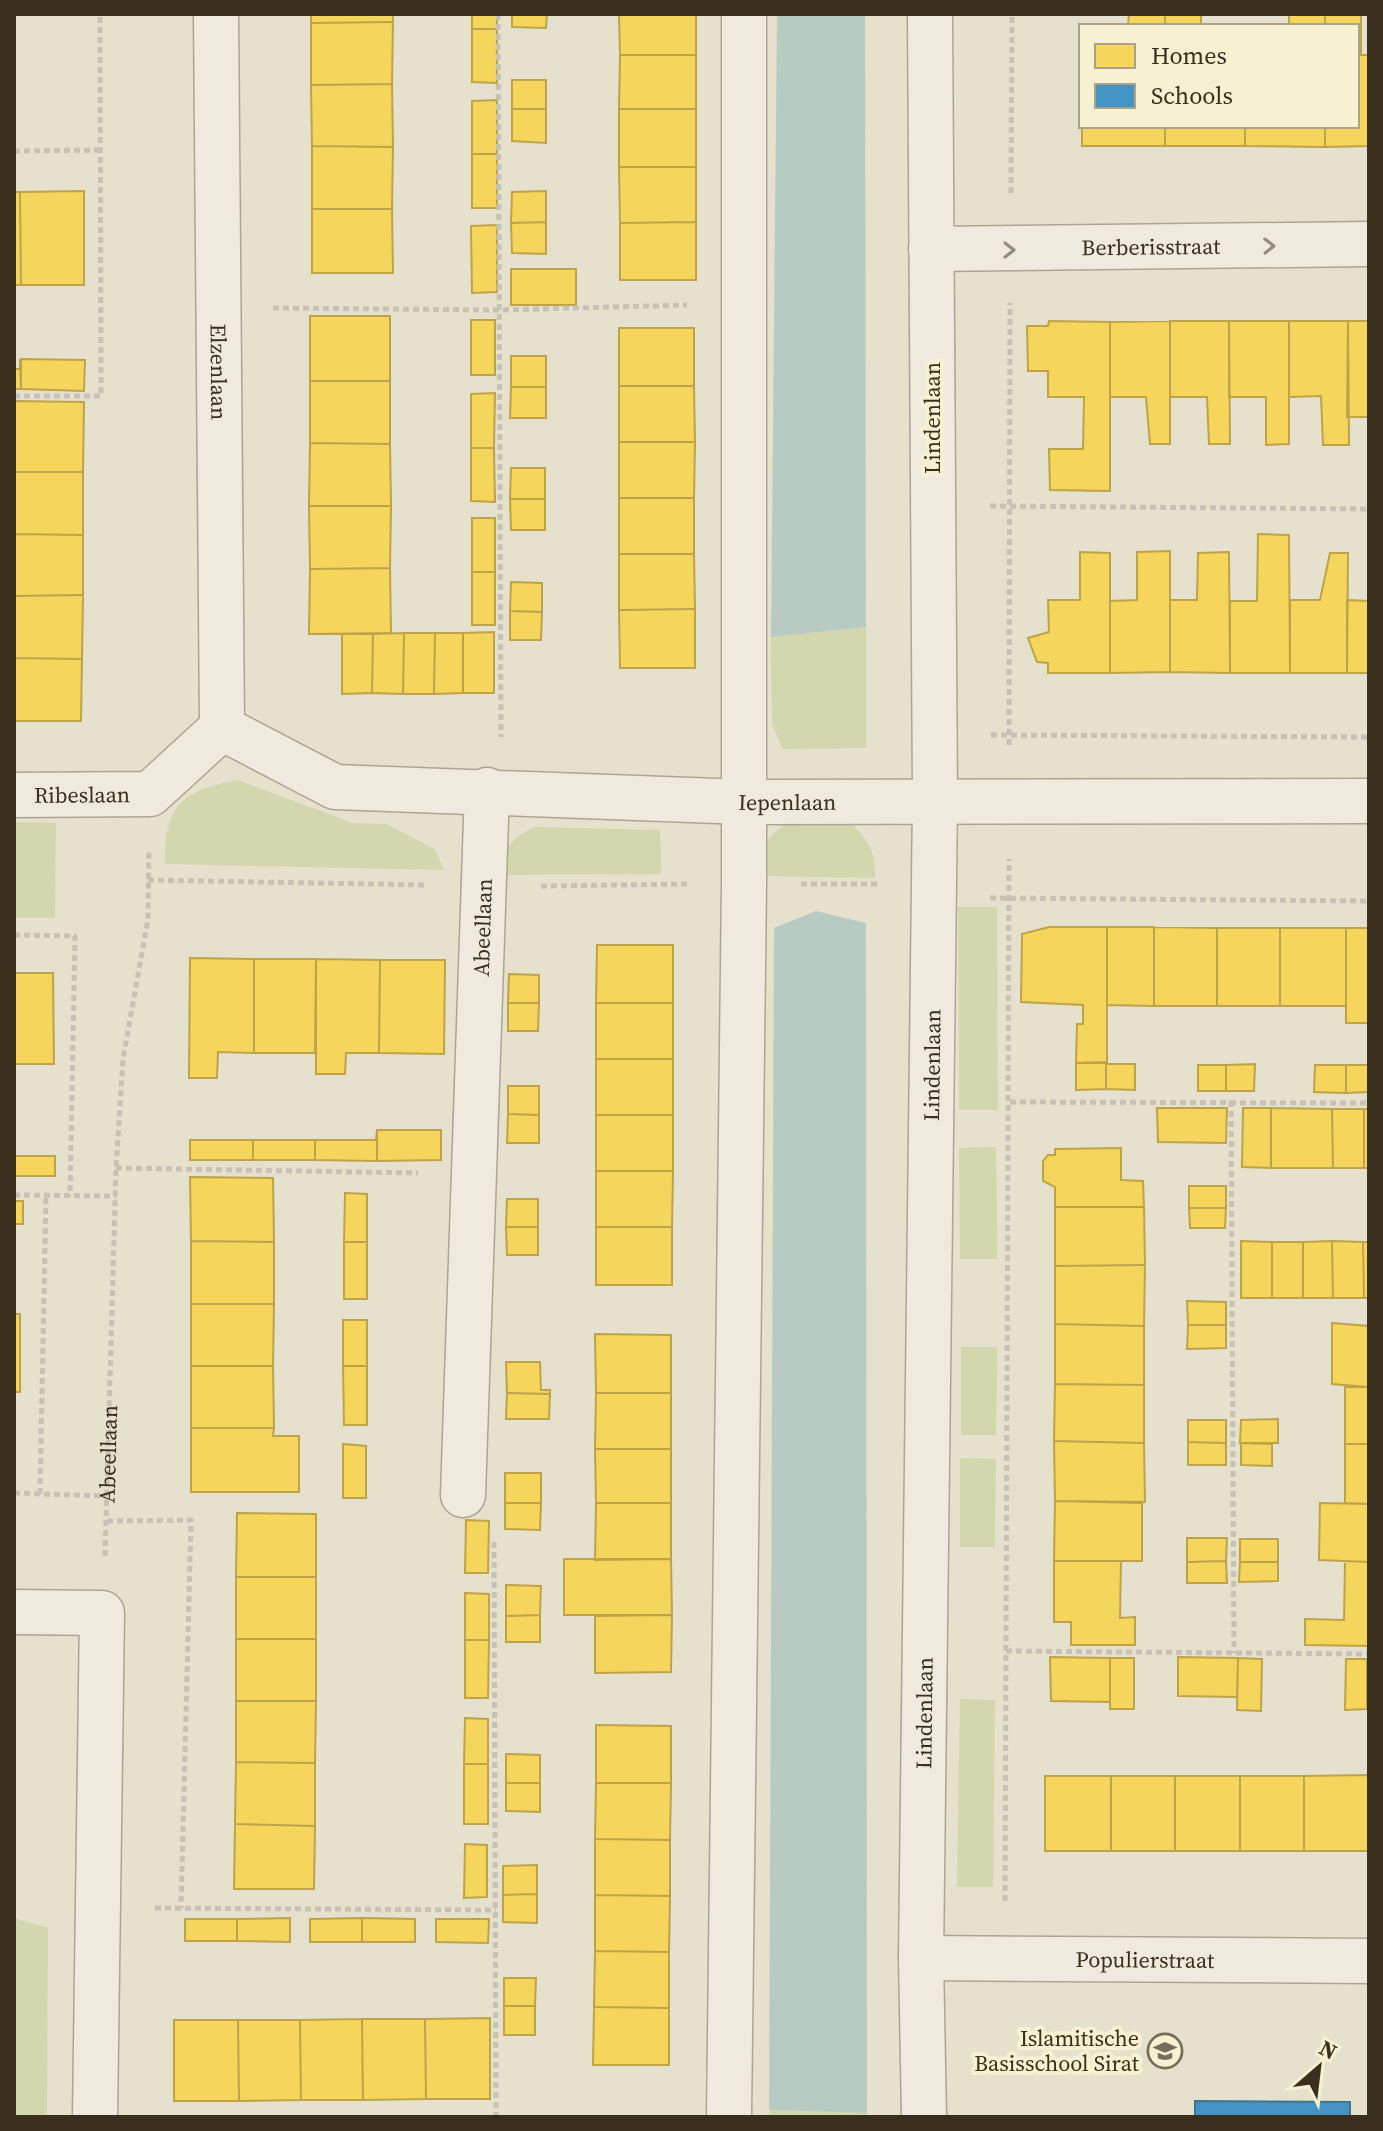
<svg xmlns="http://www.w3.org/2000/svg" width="1383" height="2131" font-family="'Source Serif 4',serif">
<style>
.green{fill:#d2d7ae}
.water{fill:#b8cbc2}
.homes{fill:#f6d55c;stroke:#bea349;stroke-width:2}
.schools{fill:#4393c3;stroke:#407591;stroke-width:2}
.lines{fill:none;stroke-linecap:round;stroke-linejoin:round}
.minor-casing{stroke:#aba596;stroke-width:47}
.path{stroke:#c6c2b5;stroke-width:5;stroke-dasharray:6 4;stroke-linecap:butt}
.minor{stroke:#eeeade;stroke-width:44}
.oneway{stroke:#948c7e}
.labels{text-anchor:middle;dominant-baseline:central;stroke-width:8;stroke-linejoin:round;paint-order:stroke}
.street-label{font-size:22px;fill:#3a2e1d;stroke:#f7f0d1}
.poi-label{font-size:22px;fill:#3a2e1d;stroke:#f7f0d1;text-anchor:end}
</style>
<rect width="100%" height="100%" fill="#e6e1cc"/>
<!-- green -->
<path class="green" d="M866,627V748L783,749L772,724L771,637Z
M237,780L353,823L386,824L435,849L444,870L165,864C164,805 182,791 237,780Z
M794,819H846C867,838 876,849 875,878L757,876C758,844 769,835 794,819Z
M14,822L56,823L55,918H14Z
M534,827L660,830L661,874L498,875C501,849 512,839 534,827Z
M958,907H997L998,1110H959Z
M996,1147L997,1259H960L959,1148Z
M961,1347H997L996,1435H961Z
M960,1458L996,1459L995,1547H960Z
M960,1699L995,1700L993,1887H957Z
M14,1918L48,1928L47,2117H14Z
M769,2110L867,2113V2117H769Z"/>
<!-- water -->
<path class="water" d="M777,14H865L866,627L771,637Z
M816,911L866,923L867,2113L769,2110L774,928Z"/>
<!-- homes -->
<path class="homes" d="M311,14H393V22L311,23Z
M472,14H497V29H472Z
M512,14H547L546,28L512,27Z
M619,14H696V55H620Z
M1129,14H1165V26H1128Z
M1165,14H1201V26H1165Z
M1289,14H1325V26H1289Z
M1325,14H1361V55H1369V146L1325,147V126H1357V26H1325Z
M393,22L392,84L311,85V23Z
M472,29H497V83L472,82Z
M620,55H696V109H619Z
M512,80H546V109H512Z
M392,84L393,147L312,146L311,85Z
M497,100V154H472V101Z
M512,109H546V143L512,141Z
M619,109H696V167H619Z
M1082,126H1165V146H1082Z
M1165,126H1245V146H1165Z
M1245,126H1325V147L1245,146Z
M312,146L393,147L392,209H312Z
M472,154H497V208H472Z
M619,167H696V222L620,223Z
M84,191V285H21L20,192Z
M546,191V222L511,223L512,192Z
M14,192H20L21,285H14Z
M312,209H392L393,273H312Z
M546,222V254L512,253L511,223Z
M696,222V280H620V223Z
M497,225V292L472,293L471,226Z
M511,269H576V305H511Z
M310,316H390V381H310Z
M471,320H495V375H471Z
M1049,321L1110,322V491L1050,490L1049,449H1083L1084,397H1048V371H1028L1027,326H1048Z
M1170,321H1229L1230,444H1209L1207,397H1170Z
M1170,321V444H1150L1146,397H1110V322Z
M1229,321H1289V444L1266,445V397H1229Z
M1289,321H1348L1349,445H1323L1321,396L1289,397Z
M1348,321H1369V417H1347Z
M619,328H694V386H619Z
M511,356H546V387H511Z
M20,359L21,389H14V369H20Z
M21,359L85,360L84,391L21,389Z
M310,381H390V444L310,443Z
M619,386H694L695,442H619Z
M511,387H546V418H510Z
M495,393L494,448H471V394Z
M14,401L84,402L83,472H14Z
M619,442H695L694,498H619Z
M310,443L390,444L391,506H309Z
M471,448H494L495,502L471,501Z
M511,468H545V499H510Z
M14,472H83V535L14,534Z
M619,498H694V554H619Z
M510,499H545V530H511Z
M309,506H391L390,568L310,569Z
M472,518H495V572H472Z
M14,534L83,535V595L14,596Z
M1258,534L1289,535L1290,673H1230V601H1257Z
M1170,551V672L1110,673V601L1137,600V552Z
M1080,552L1110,553V673H1048V663L1037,662L1028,638L1049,632L1048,600H1080Z
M1229,552L1230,673L1170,672V600H1197L1198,553Z
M1330,553H1348L1347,673H1290V600H1320Z
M619,554H694L695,609L619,610Z
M390,568L391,633L309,634L310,569Z
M472,572H495V625H472Z
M511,582L542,583V612L510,611Z
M83,595L82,659L14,658V596Z
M1347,600L1369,601V673H1347Z
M695,609V668H620L619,610Z
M510,611L542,612L541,640H510Z
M494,632V693H463V633Z
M404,633H435L434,694H403Z
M404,633L403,694L372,693L373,634Z
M435,633H463V693L434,694Z
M342,634H373L372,693L342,694Z
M14,658L82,659L81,721H14Z
M1049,927H1107V1063H1076L1077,1024H1083V1005L1021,1002L1022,934Z
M1107,927H1154V1006L1107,1005Z
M1154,927L1217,928V1006H1154Z
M1217,928H1280V1006H1217Z
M1280,928H1346V1006H1280Z
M1346,928H1369V1023H1346Z
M597,945H673V1003H596Z
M190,958L254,959V1053L218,1052L217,1078H189Z
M254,959H316L315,1053H254Z
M316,959L380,960L379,1053H346L345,1074H316Z
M380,960H445L444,1054L379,1053Z
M14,973H53L54,1064H14Z
M509,974L539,975V1003H508Z
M508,1003H539L538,1031H508Z
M596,1003H673V1059H596Z
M596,1059H673V1115H596Z
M1106,1062V1089L1076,1090V1063Z
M1106,1064H1135V1090L1106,1089Z
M1255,1064L1254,1091H1226V1065Z
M1198,1065H1226V1091H1198Z
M1315,1065H1346V1093L1314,1092Z
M1346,1065H1369V1092L1346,1093Z
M508,1086H539V1115L508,1114Z
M1157,1108H1227L1226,1143L1158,1142Z
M1243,1108H1271V1168L1242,1167Z
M1271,1108L1332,1109L1333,1168H1271Z
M1332,1109H1364V1168H1333Z
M1364,1109H1369V1168H1364Z
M508,1114L539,1115V1143H507Z
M596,1115H673V1171H596Z
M377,1130H441V1160L377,1161Z
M377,1130V1161L315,1160V1140H376Z
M190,1140H253V1160H190Z
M253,1140H315V1160H253Z
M1121,1148V1180L1143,1181L1144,1207H1055V1187L1043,1181V1161L1048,1155H1055V1149Z
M14,1156H55V1176H14Z
M596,1171H673L672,1227H596Z
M190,1177L273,1178L274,1242L191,1241Z
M1189,1186H1226V1208H1189Z
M345,1193L367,1194V1242H344Z
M507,1199H538V1227H506Z
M14,1201H23V1224H14Z
M1055,1207H1144L1145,1265L1055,1266Z
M1189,1208H1226L1225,1228H1190Z
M506,1227H538V1255H507Z
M596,1227H672V1285H596Z
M191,1241L274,1242V1304H191Z
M1241,1241L1272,1242V1298H1241Z
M1332,1241L1333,1298H1303V1242Z
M1332,1241L1363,1242L1364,1298H1333Z
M344,1242H367V1299H344Z
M1272,1242H1303V1298H1272Z
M1363,1242H1369V1298H1364Z
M1145,1265L1144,1326L1055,1324V1266Z
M1187,1301L1226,1302V1325H1188Z
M191,1304H274L273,1366H191Z
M14,1314H20V1392H14Z
M343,1320H367V1366H343Z
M1332,1323L1369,1326V1387L1332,1384Z
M1055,1324L1144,1326V1385L1055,1384Z
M1188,1325H1226V1348L1187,1349Z
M595,1334L671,1335V1393H596Z
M506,1362H540L541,1390H550V1394L507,1393Z
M191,1366H273L274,1428H191Z
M343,1366H367V1425H344Z
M1055,1384L1144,1385V1443L1054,1441Z
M1345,1387H1369V1444H1345Z
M507,1393L550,1394L549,1419H506Z
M596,1393H671V1449H595Z
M1278,1419V1443H1240L1241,1420Z
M1188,1420H1226V1443L1188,1442Z
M191,1428H274L273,1436H299V1492H191Z
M1054,1441L1144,1443L1145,1502L1055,1501Z
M1188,1442L1226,1443V1465H1188Z
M1241,1443L1272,1444V1466L1241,1465Z
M343,1444L366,1446V1498H343Z
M1345,1444H1369V1504L1345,1503Z
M595,1449H671V1503H596Z
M505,1473H541V1503H505Z
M1055,1501L1142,1503V1561H1054Z
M505,1503H541L540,1530L505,1529Z
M596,1503H671V1559L595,1560Z
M1320,1503L1369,1504V1562L1319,1560Z
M237,1513L316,1514V1577H236Z
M466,1520L489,1521L488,1573H465Z
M1187,1538H1227L1226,1561L1187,1562Z
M1240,1539H1278V1562H1240Z
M564,1559H671L672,1615H564Z
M1054,1561H1121L1120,1618L1135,1617V1645H1071V1622H1054Z
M1226,1561L1227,1583H1187V1562Z
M1240,1562H1278V1581L1239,1582Z
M1345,1562H1369V1646L1305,1645V1619L1344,1620Z
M236,1577H316V1639H236Z
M506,1585L541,1586L540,1615L506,1616Z
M465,1593L489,1594V1640H465Z
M540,1615V1642H506V1616Z
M672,1615L671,1672L595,1673V1616Z
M236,1639H316V1701H236Z
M465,1640H489L488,1698H465Z
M1050,1657L1110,1658V1702L1051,1701Z
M1178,1657L1238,1658L1237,1697L1178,1696Z
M1110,1658H1134V1709H1110Z
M1238,1658L1262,1659L1261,1711L1237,1710Z
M1346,1659H1367V1709L1345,1710Z
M1367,1659H1369V1703H1367Z
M236,1701H316L315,1763L236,1762Z
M465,1718L488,1719V1764H464Z
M596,1725L671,1726V1783H596Z
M506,1754L540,1755V1783H506Z
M236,1762L315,1763V1826L235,1824Z
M464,1764H488V1824H464Z
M1368,1775L1369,1851H1304V1776Z
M1045,1776H1111V1851H1045Z
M1111,1776H1175V1851H1111Z
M1175,1776H1240V1851H1175Z
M1240,1776H1304V1851H1240Z
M506,1783H540V1812L506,1811Z
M596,1783H671L670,1840L595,1839Z
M235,1824L315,1826L314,1889H234Z
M595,1839L670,1840V1896L595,1895Z
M465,1844L487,1845V1897L464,1898Z
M537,1865V1894L503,1895V1866Z
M537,1894V1923L503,1922V1895Z
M595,1895L670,1896L669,1952L595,1951Z
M290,1918V1942L237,1941V1919Z
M362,1918V1942H310V1919Z
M362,1918L415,1919V1942H362Z
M185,1919H237V1941H185Z
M436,1919H489L488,1943L436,1942Z
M595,1951L669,1952V2008L594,2007Z
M504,1978H536L535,2006H504Z
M504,2006H535V2035H504Z
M594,2007L669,2008V2065H593Z
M490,2018V2099H426L425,2019Z
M362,2019H425L426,2099L363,2100Z
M362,2019L363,2100H301L300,2020Z
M174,2020H238L239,2101H174Z
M238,2020H300L301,2100L239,2101Z"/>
<!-- schools -->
<path class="schools" d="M1195,2101L1350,2102V2117H1195Z"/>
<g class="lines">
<!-- minor casing -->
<g class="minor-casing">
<g id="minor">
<path id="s2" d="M216,14L222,728"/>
<path id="s3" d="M931,249L1369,244"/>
<path id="s4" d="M222,728L335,787L745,802L1369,801"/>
<path id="s5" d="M14,795L150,794L222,728"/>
<path id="s6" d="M463,1495L487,790"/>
<path d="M14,1612L102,1613L95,2117"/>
<path id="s7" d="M921,1958L1369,1961"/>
<path d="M729,2117L744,884V14"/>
<path id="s8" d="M924,2117L921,1958L935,800L930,14"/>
</g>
</g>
<!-- path -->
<g class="path">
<path d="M498,14L501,737"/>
<path d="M14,151L101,150"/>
<path d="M1011,193L1012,14"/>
<path d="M273,308L502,310L687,305"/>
<path d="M14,396H101L100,14"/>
<path d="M990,506L1369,509"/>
<path d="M991,735L1369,737"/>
<path d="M1009,745L1010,303"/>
<path d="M148,880L427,885"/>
<path d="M801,884H879"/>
<path d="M541,886L687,884"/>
<path d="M990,898L1369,901"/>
<path d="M14,935L75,936L70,1196"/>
<path d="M1231,1101L1234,1653"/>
<path d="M1010,1102L1369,1103"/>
<path d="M116,1168L418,1173"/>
<path d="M14,1195L116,1196"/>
<path d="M14,1493L106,1496"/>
<path d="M40,1494L46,1194"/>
<path d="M107,1521L191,1520L181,1908"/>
<path d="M494,1542L496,2117"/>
<path id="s1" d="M105,1556L116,1168L123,1059L148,919L149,849"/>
<path d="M1006,1651L1369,1654"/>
<path d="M1005,1901L1009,859"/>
<path d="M155,1908L496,1910"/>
</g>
<!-- minor -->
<use href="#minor" class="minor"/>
</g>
<!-- one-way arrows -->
<defs><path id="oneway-chevron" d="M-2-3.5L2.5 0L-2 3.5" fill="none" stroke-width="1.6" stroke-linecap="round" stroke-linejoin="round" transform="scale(2)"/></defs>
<g class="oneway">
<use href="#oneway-chevron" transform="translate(1269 246) rotate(-1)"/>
<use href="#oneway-chevron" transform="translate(1009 250)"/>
</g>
<!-- icons -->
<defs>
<g id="school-ring" transform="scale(1.8)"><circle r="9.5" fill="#f7f0d1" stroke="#766d5a" stroke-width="1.5"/><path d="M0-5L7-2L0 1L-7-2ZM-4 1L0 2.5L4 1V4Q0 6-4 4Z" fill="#766d5a"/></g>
</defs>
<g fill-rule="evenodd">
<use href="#school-ring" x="1165" y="2051"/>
</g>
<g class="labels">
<!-- street labels -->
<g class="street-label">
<text stroke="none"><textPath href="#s3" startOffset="220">Berberisstraat</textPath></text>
<text stroke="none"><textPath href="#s2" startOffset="358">Elzenlaan</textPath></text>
<text transform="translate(932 418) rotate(-90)">Lindenlaan</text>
<text stroke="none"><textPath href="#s5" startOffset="68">Ribeslaan</textPath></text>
<text stroke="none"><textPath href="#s4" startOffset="580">Iepenlaan</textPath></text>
<text stroke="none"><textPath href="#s6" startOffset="568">Abeellaan</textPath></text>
<text stroke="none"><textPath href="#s8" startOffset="1052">Lindenlaan</textPath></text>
<text stroke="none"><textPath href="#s1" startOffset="102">Abeellaan</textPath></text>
<text stroke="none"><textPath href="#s8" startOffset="404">Lindenlaan</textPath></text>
<text stroke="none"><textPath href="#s7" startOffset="224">Populierstraat</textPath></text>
</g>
<!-- poi labels -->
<g class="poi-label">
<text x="1139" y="2038">Islamitische<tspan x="1139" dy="25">Basisschool Sirat</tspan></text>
</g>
</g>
<!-- border -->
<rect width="1383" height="2131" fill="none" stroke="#3a2e1d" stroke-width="32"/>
<!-- legend -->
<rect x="1079" y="24" width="280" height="104" fill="#f7f0d1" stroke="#aba289" stroke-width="2"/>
<rect x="1095" y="44" width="40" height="24" fill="#f6d55c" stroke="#aba289" stroke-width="2"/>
<text x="1151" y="64" font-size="24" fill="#3a2e1d">Homes</text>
<rect x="1095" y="84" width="40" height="24" fill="#4393c3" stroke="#aba289" stroke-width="2"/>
<text x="1151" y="104" font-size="24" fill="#3a2e1d">Schools</text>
<!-- north arrow -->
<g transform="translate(1319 2067) rotate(28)" stroke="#f7f0d1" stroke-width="6" paint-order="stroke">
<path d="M0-6L14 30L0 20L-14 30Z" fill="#3a2e1d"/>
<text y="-12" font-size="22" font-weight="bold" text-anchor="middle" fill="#3a2e1d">N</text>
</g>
</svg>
